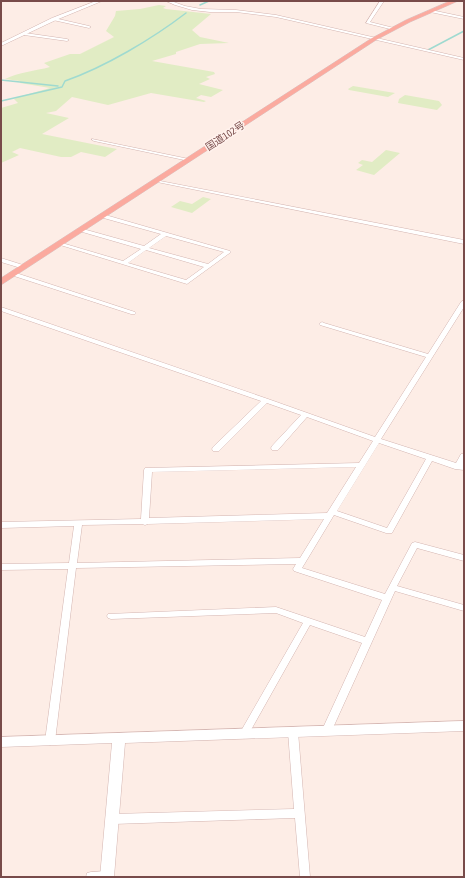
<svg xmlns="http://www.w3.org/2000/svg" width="465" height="878" font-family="'Asap Condensed','Noto Sans JP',sans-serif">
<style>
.green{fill:#e1ecc4}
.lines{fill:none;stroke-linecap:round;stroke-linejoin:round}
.stream{stroke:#9fdad0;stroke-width:1.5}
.minor-casing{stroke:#d4b5b1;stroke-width:1}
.tertiary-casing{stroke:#d4b5b1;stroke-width:1}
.trunk-casing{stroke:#d6c9c9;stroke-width:1}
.minor{fill:#fff;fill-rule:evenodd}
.tertiary{fill:#fff;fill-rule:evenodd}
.trunk{fill:#fbaa9f;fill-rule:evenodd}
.labels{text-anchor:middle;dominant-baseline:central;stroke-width:3;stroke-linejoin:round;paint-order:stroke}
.far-street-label{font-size:10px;fill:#784b4a;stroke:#fff2ed}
</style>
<rect width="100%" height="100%" fill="#fdede6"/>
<!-- green -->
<path class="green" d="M159,5L166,6L163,8L166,9L211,14L192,30L200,37L229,43L200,44L176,52V54L152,61L214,72L215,74L206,77L210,79L199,84L223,90L211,97L201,95L196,98L206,101L204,102L151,93L108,105L72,97L56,111L46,113L69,118L42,134L117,149L105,157L81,152L71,157H61L20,148L12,152L19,155L1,163V108L18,103L14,99L18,97L50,88L20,83V81L5,79C19,72 35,71 50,67L44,63L70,54H80L114,37L106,31L115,16L116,11L140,9Z
M353,86L395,93L388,97L349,90L348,89Z
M405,95L439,101L442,105L437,110L398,103L399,99Z
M386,150L400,153L374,175L356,170L363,165L358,163L362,160L372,162Z
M203,197L211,199L192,213L171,207L180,201L192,204Z"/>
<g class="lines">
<!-- stream -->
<path class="stream" d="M200,5L209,1
M464,6V8
M428,50L464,31
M1,80L58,86
M1,101L62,87L65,81C105,67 152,39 186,13"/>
<!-- minor casing -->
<g class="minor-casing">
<path id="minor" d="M166,1H171L185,6L201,9L236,10L276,15L464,58V60L276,17L236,12H210L192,10L175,5Z
M380,1H384L370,22L394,28V30L366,23Z
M431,10L464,17V19L430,12Z
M54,18L89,26L91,27L89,28L53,20Z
M25,33L67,39L69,40L67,41L24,35Z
M92,139L189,159L191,160L189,161L94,141L92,140Z
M155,180L464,240V244L157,182H155Z
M102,214L230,251L231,252L187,284L57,244L58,243H62L123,261L141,249L79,231V229H83L144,246L161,234L100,217V215ZM166,236L224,252L208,264L149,248ZM146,250L204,267L186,280L128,263Z
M1,258L26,266L27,267L24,269L1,262Z
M13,272L135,312L136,313L135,314H131L11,275V273Z
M464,300V307L381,439L456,463L461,454H464V463L463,465L464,466V470L455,469L432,461L392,533H386L334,515L302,568L385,594L412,543L415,542L464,555V561L417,548L397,586L464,605V611L395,591L332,730L330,733L327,734L324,733L322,730L362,643L310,625L247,737L244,738L241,737L239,734L241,731L303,623L276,613L111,619L108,618L107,616L108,614L276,607L365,637L382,600L294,571L293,569L296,564L76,568L55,741L53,744L50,745L47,744L45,741L68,569L1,570V564L69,563L74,526L1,528V522L141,519L144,470L145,468L359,463L373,441L307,417L278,450H272L271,448L272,446L301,415L267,403L219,451H213L212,449L213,447L261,401L1,311V307L268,399L375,437L426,357L320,325L319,324L322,322L324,323L428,354L461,302ZM379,443L426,459L387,528L337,511ZM356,467L327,513L149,518L152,472ZM324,519L300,558L77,563L82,525L142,524L145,525L148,524Z
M293,728L296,729L298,732L310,877H300L295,818L113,824L109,822L108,819L109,816L113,814L294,809L288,732L290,729Z
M107,871L111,872L112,877H86L87,873L91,872Z"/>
</g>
<!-- tertiary casing -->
<g class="tertiary-casing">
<path id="tertiary" d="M96,1H102L56,20L1,46V43L52,18Z
M464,721V731L125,743L114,877H100L112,743L1,747V737Z"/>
</g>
<!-- trunk casing -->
<g class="trunk-casing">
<path id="trunk" d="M450,1H458L410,22L376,40L1,285V278L372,38L406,20Z"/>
</g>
<!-- minor -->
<use href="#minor" class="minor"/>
<!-- tertiary -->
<use href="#tertiary" class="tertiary"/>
<!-- trunk -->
<use href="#trunk" class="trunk"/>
</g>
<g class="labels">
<!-- far-street labels -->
<g class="far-street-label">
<text transform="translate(225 136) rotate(-33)">国道102号</text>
</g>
</g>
<!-- border -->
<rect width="465" height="878" fill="none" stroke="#784b4a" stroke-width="4"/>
</svg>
